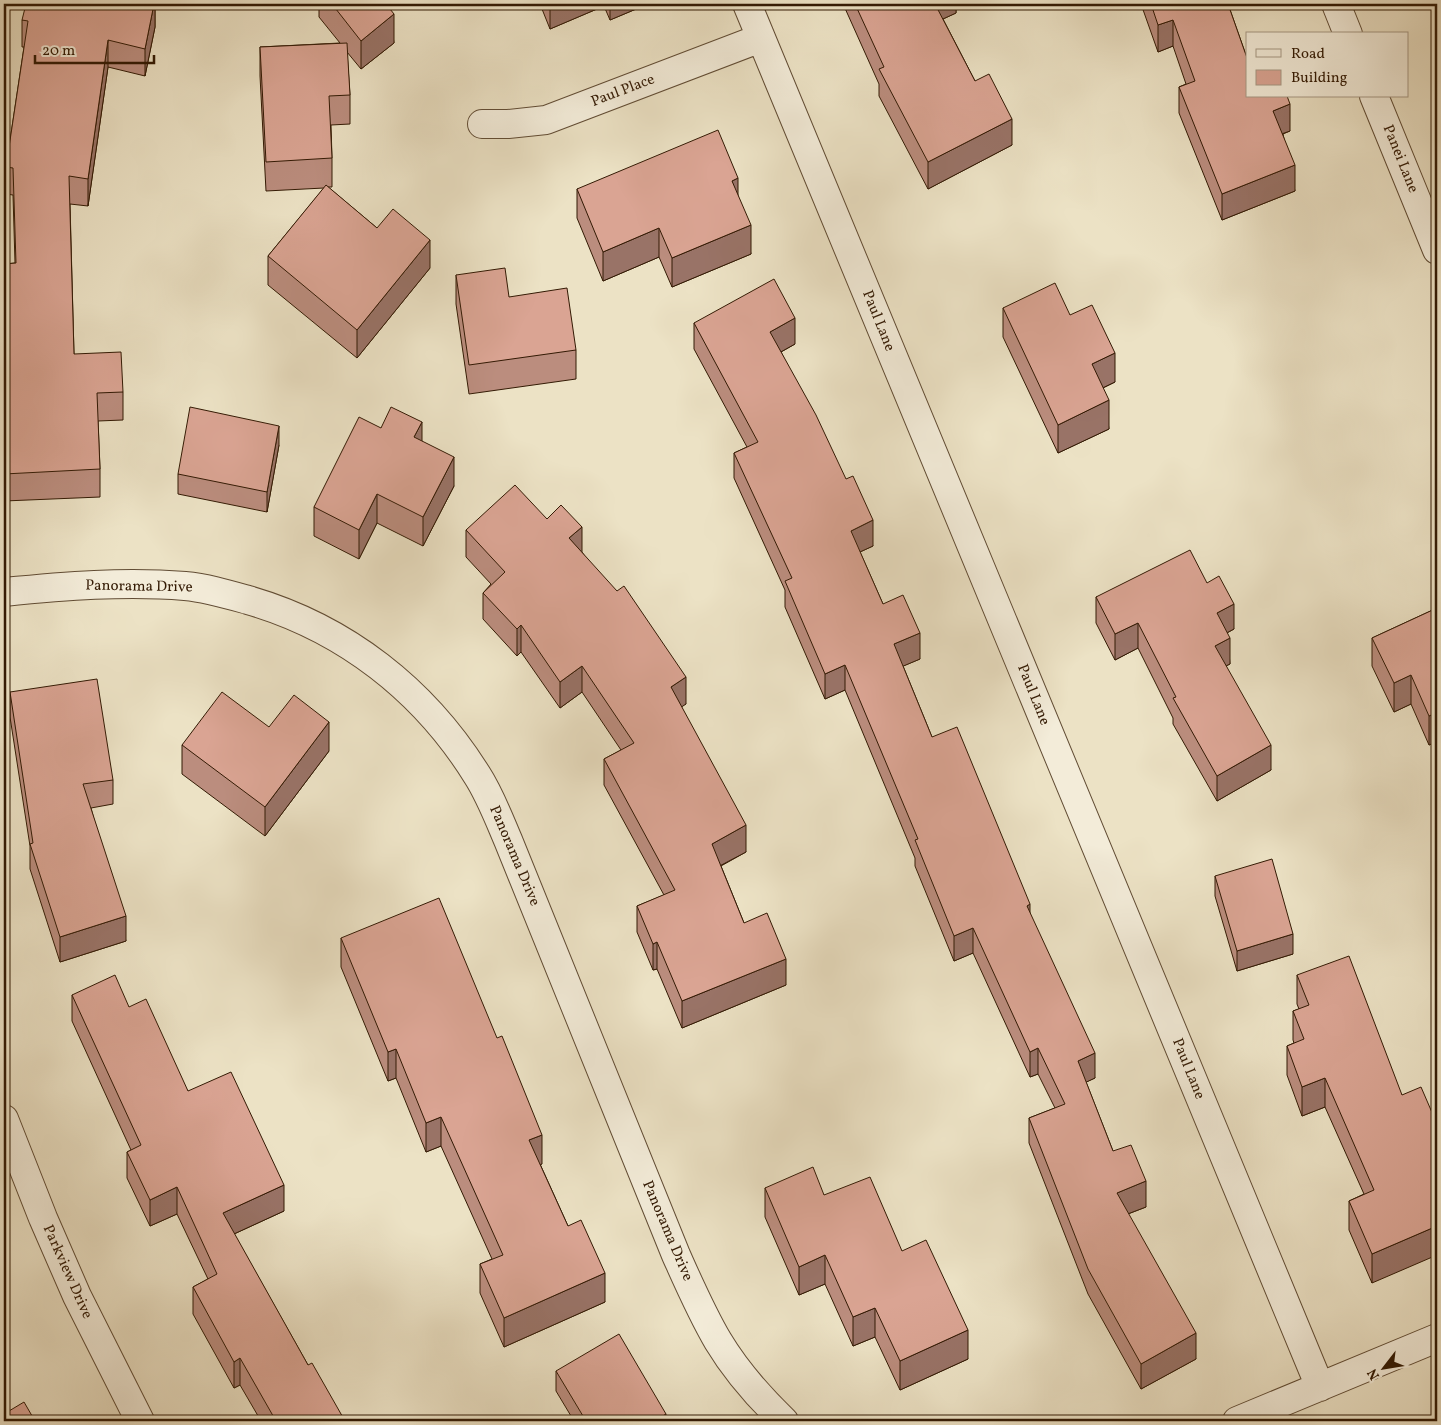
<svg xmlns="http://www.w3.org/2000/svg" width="1441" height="1425" font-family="Vollkorn,serif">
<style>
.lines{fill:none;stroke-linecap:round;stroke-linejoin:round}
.minor-casing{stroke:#614c34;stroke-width:30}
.minor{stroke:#f3ecd9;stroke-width:28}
.wall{fill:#bb8d7e;stroke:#331a04}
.shaded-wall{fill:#997367;stroke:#331a04}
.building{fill:#daa493;stroke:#331a04}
.labels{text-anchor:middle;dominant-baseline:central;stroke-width:4;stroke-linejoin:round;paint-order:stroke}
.street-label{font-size:15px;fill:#331a04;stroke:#f3ecd9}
</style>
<rect width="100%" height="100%" fill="#ece2c5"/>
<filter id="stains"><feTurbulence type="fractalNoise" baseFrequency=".004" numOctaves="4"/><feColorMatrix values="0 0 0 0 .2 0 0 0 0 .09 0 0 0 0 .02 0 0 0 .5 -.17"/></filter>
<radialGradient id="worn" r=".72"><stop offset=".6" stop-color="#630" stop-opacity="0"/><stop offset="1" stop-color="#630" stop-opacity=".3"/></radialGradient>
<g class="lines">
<!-- minor casing -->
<g class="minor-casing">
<path id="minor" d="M747,4L1320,1387
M1336,4L1348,34
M1374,96L1437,250
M482,124H508L546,120L761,38
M4,592C64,586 125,581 185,586C207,588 227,594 248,600C345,628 424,690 477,775C490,795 499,819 508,840L676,1255C689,1284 702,1314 718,1341C736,1371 759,1397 784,1421
M4,1119L43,1218L77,1296L140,1421
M1237,1421L1437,1338"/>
</g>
<!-- minor -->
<use href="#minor" class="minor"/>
</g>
<!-- wall -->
<path class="wall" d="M155,4V27L145,76L108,67L88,206L70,204L74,354L123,392V420L98,421L100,469V497L4,501V264L15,263L13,195L6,194V167L24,47H22V20Z
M319,4H393L389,7L394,43L361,69L347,52L350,95V124L331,125L332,158V187H328L377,228L430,268L357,358L268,285V256L324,188L266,191L260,76V47L340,43L319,17Z
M540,4H648L610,20L604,6L550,29Z
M844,4H956V13L943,19L975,81L1012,145L928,189L879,96V84L844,6Z
M1141,4H1228L1247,58L1290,131L1283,134L1295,191L1222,220L1179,113V87L1186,84L1173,46L1158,52Z
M577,189L738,196L751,254L672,287L659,257L603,281L577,218Z
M456,275L509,297L576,350V379L469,394L456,304Z
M1003,308L1070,315L1115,382L1103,388L1109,429L1058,453L1003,337Z
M694,323L795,344L781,352L873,546L860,552L883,604L920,659L903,666L932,737L1030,914L1095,1078L1086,1082L1113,1151L1146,1207L1128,1214L1196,1359L1141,1389L1088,1294L1029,1143V1118L1055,1108L1038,1074L1030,1077L973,953L954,961L915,866V858L845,690L825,699L785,607V590L734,478V453L747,447L694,349Z
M381,428L422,441L454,486L423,546L377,523L359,559L314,536V507Z
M279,445L267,512L178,494V474Z
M547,519L582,552L686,704L681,706L746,852L721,866L744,923L786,985L682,1028L657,969L653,970L637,932V906L664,895L604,785V759L621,750L582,692L560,708L521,652L517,656L483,619V593L491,584L466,557V530Z
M1207,583L1234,629L1227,633L1230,664L1226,666L1271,770L1217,801L1173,724V718L1138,648L1115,660L1096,623V597Z
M1437,608V745L1436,742L1429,745L1411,704L1394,712L1372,666V638Z
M10,692L113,780V804L91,808L126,941L60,962L30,869V846L10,717Z
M182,745L329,751L265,836L182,774Z
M1215,876L1293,954L1237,971L1215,896Z
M341,938L542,1164H540L568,1226L605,1302L504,1347L480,1293V1264L492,1259L441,1146L426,1152L396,1078L388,1081L341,967Z
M1297,975L1402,1095L1372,1283L1349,1230V1201L1364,1194L1325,1107L1302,1116L1287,1075V1046L1294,1043L1293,1040V1011L1299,1009L1297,1004Z
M72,995L129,1007L188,1091L284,1211L234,1234L308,1365L345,1421H261L240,1385L234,1388L193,1314V1287L208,1279L177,1214L150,1226L127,1178V1152L131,1150L72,1021Z
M765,1188L824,1195L902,1251L968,1359L900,1390L875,1337L853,1346L825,1284L799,1295L765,1217Z
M556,1371L666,1421H574L556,1391Z"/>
<!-- shaded-wall -->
<path class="shaded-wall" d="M154,4H155V27L145,76V49Z
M375,4H393L375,18Z
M550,4H604V6L550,29Z
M610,4H648L610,20Z
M932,4H956V13L932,24Z
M394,14V43L361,69V41Z
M1173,20V46L1158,52V25Z
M108,40V67L88,206V179Z
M1290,104V131L1273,137V111Z
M1012,119V145L928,189V162Z
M1295,165V191L1222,220V194Z
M738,178V206L732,181Z
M751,225V254L672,287V258Z
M659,228V257L603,281V252Z
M430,240V268L357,358V330Z
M795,318V344L770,358V332Z
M1115,353V382L1092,393V364Z
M1109,400V429L1058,453V425Z
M422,422V451L414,437Z
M279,426V445L267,512V492Z
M454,457V486L423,546V517Z
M377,494V523L359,559V530Z
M873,520V546L851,556V531Z
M582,527V554L569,538Z
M1234,604V629L1217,638V613Z
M1138,623V648L1115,660V634Z
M521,625V652L517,656V629Z
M920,633V659L894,670V644Z
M1230,638V664L1215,671V646Z
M845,665V690L825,699V674Z
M582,666V692L560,708V682Z
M1411,675V704L1394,712V683Z
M686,677V704L671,714V687Z
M1436,713V742L1429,745V716Z
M329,722V751L265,836V807Z
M1271,745V770L1217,801V776Z
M746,825V852L712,870V844Z
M1030,904V930L1027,906Z
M126,916V941L60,962V937Z
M973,928V953L954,961V936Z
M1293,934V954L1237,971V951Z
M657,942V969L653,970V944Z
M786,959V985L682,1028V1001Z
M1038,1048V1074L1030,1077V1052Z
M396,1049V1078L388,1081V1052Z
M1095,1053V1078L1078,1086V1061Z
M1325,1078V1107L1302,1116V1087Z
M441,1117V1146L426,1152V1123Z
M542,1135V1164L529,1169V1140Z
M1146,1181V1207L1117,1218V1193Z
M284,1185V1211L223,1239V1213Z
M177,1187V1214L150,1226V1200Z
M1437,1226V1255L1372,1283V1254Z
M825,1255V1284L799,1295V1267Z
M605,1273V1302L504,1347V1318Z
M875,1308V1337L853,1346V1317Z
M968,1330V1359L900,1390V1361Z
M1196,1333V1359L1141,1389V1364Z
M240,1358V1385L234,1388V1362Z
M666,1414V1421H654Z"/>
<!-- building -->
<path class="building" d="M26,4H154L145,49L108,40L88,179L69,176L74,354L121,352L123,392L97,393L100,469L4,474V264L16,263L13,168L6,167L28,21L22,20Z
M332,4H386L394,14L361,41Z
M855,4H935L975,81L989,74L1012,119L928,162L879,69L884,67Z
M1151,4H1228L1247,58V96H1287L1290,104L1273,111L1295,165L1222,194L1179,87L1195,81L1173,20L1158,25Z
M347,43L350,95L329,96L332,158L266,162L260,47Z
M718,130L738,178L732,181L751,225L672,258L659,228L603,252L577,189Z
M326,185L377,228L393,209L430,240L357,330L268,256Z
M505,268L509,297L567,288L576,350L469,365L456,275Z
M774,279L795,318L770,332L816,415L846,479L853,476L873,520L851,531L883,604L903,595L920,633L894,644L932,737L957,727L1030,904L1027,906L1095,1053L1078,1061L1113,1151L1131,1145L1146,1181L1117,1193L1196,1333L1141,1364L1088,1269L1029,1118L1065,1104L1038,1048L1030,1052L973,928L954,936L915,840L918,839L845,665L825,674L785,581L792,578L734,453L758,442L694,323Z
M1055,283L1070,315L1092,305L1115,353L1092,364L1109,400L1058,425L1003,308Z
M190,407L279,426L267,492L178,474Z
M391,407L422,422L414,437L454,457L423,517L377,494L359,530L314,507L359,417L381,428Z
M515,485L547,519L561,505L582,527L569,538L617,591L624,586L686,677L671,687L746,825L712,844L744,923L767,913L786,959L682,1001L657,942L653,944L637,906L675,890L604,759L634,743L582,666L560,682L521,625L517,629L483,593L505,572L466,530Z
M1190,550L1207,583L1219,576L1234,604L1217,613L1230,638L1215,646L1271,745L1217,776L1173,698L1176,697L1138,623L1115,634L1096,597Z
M1437,608V716L1436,713L1429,716L1411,675L1394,683L1372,638Z
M97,679L113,780L83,784L126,916L60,937L30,844L33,843L10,692Z
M222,692L269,727L294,695L329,722L265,807L182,745Z
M1272,859L1293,934L1237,951L1215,876Z
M439,898L497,1038L502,1036L542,1135L529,1140L568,1226L581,1220L605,1273L504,1318L480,1264L503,1255L441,1117L426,1123L396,1049L388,1052L341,938Z
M1349,956L1402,1095L1421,1087L1437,1124V1226L1372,1254L1349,1201L1374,1190L1325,1078L1302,1087L1287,1046L1304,1039L1293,1011L1309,1005L1297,975Z
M115,975L129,1007L146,999L188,1091L231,1072L284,1185L223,1213L308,1365L312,1363L345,1421H276L240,1358L234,1362L193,1287L217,1274L177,1187L150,1200L127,1152L141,1145L72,995Z
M813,1167L824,1195L870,1177L902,1251L926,1240L968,1330L900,1361L875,1308L853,1317L825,1255L799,1267L765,1188Z
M619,1334L666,1414L654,1421H586L556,1371Z
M24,1402L35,1421H4V1414Z"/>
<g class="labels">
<!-- street labels -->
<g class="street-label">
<text transform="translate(623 91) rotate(-21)">Paul Place</text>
<text transform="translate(1400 159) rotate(68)">Panei Lane</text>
<text transform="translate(878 321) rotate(68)">Paul Lane</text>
<text transform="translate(139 587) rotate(1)">Panorama Drive</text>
<text transform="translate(1033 695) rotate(68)">Paul Lane</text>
<text transform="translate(514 856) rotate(67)">Panorama Drive</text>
<text transform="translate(1188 1069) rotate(68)">Paul Lane</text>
<text transform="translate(667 1231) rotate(67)">Panorama Drive</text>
<text transform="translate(67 1272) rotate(66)">Parkview Drive</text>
</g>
</g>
<!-- margin -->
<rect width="1441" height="1425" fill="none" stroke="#ece2c5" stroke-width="20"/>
<rect x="5" y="5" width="1431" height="1415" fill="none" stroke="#331a04" stroke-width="2.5"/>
<rect x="10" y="10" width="1421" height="1405" fill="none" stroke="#331a04"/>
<!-- legend -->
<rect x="1246" y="32" width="162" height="65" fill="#f3ecd9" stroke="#a69884"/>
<rect x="1256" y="49" width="25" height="8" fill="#f3ecd9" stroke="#a69884"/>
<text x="1291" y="58" font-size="15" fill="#331a04">Road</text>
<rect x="1256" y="70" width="25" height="15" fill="#daa493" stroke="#a69884"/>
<text x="1291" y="82" font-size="15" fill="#331a04">Building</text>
<!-- north arrow -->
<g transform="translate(1384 1368) rotate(239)" stroke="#f3ecd9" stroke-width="4" paint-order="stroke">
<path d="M0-4L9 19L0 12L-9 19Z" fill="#331a04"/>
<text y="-8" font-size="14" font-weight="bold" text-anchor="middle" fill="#331a04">N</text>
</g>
<!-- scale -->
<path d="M35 55v8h119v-8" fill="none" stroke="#331a04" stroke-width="2.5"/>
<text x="42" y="55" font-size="15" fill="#331a04" stroke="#f3ecd9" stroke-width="4" paint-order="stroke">20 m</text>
<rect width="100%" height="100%" filter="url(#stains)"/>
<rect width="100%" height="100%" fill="url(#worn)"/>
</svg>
